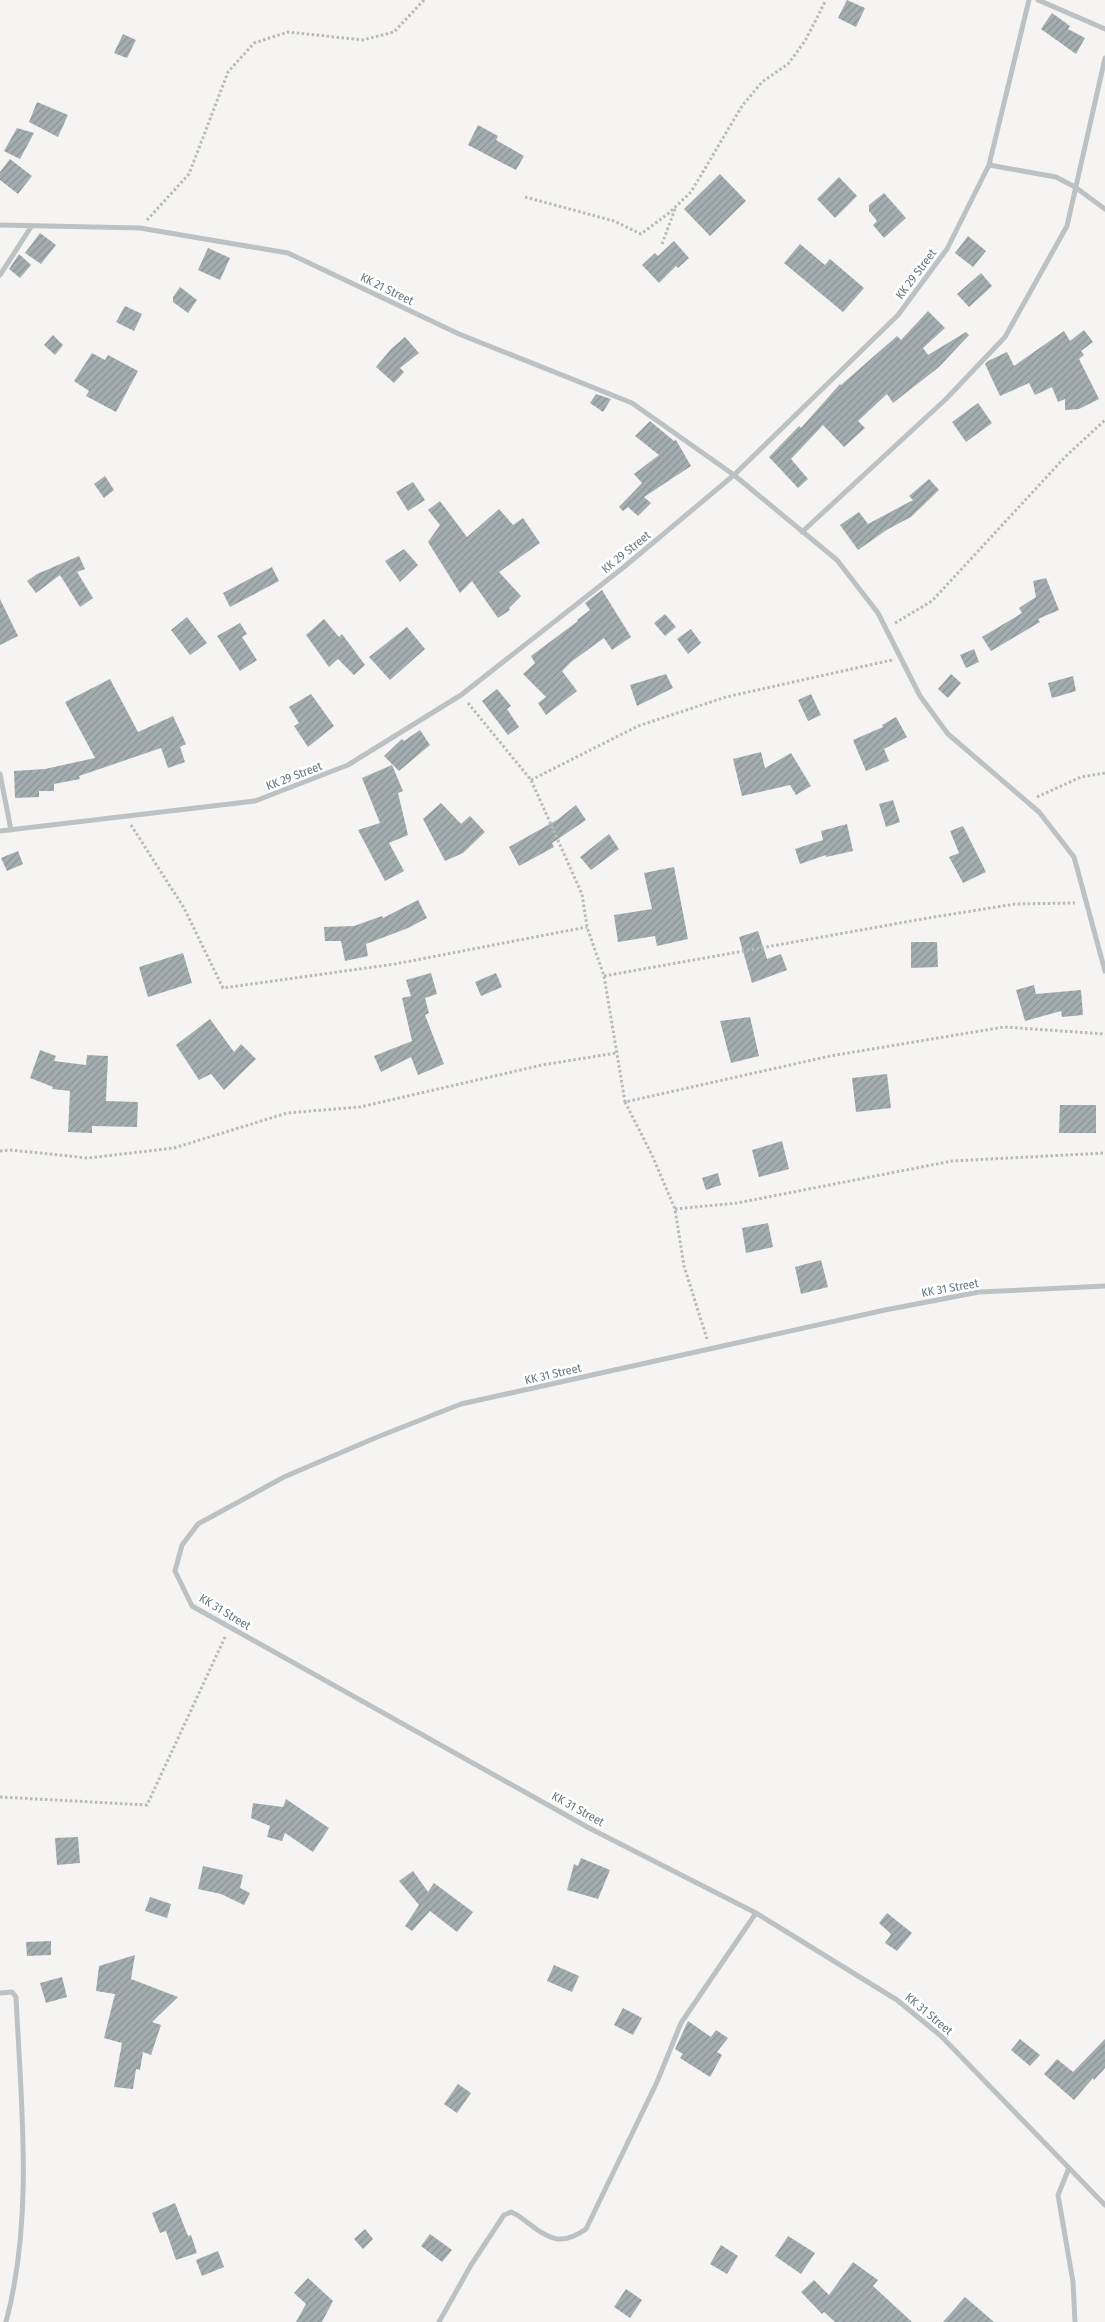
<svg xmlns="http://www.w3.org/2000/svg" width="1105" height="2322" font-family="'Fira Sans Condensed',sans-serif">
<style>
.building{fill:url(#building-hatch)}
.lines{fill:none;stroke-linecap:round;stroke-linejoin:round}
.path{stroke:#b6babb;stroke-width:3;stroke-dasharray:2.5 2.5;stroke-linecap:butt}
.street{stroke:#bcc1c3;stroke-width:5}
.labels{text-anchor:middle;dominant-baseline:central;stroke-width:5;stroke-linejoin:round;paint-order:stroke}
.street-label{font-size:12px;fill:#667a80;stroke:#fff}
</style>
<defs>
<pattern id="building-hatch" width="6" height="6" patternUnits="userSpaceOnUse" patternTransform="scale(1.25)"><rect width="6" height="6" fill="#a4aeb0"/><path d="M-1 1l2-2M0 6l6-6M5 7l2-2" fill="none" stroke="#899394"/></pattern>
</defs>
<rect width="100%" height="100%" fill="#f5f4f2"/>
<!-- building -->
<path class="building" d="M847,0L865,8L856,27L838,18Z
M1052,13L1070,26L1068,29L1085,38L1076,54L1041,29Z
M123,34L136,40L127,58L114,53Z
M37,102L68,115L58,137L29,122Z
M478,125L498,136L496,140L524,156L516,170L468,145Z
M17,128L34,133L20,159L4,151Z
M10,159L32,176L18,194L0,180V172Z
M720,174L746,201L710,236L684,209Z
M839,177L857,196L835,218L817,199Z
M884,193L906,218L884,238L873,225L877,221L869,211V205Z
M40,233L56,245L41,264L25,253Z
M968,236L986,251L973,267L955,253Z
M674,241L689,258L678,268L676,266L659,283L642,265L655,253L658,256Z
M800,244L825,265L830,259L864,288L843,312L784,263Z
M208,248L230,258L220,280L198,270Z
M19,254L31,265L20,278L9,269Z
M981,273L992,286L969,307L957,294Z
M180,287L197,300L188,313L173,302V297Z
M125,306L142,314L134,331L116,322Z
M928,311L945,328L923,348L928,355L966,332L969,335L939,367L893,403L887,394L858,421L865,428L844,447L823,425L791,459L808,479L798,488L769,457L799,426L801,428L840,384L841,385L897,336L901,340Z
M1084,330L1093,342L1081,351L1084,355L1079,359L1099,399L1079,409L1065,410V399L1058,402L1052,387L1035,395L1029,383L1000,396L985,364L988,361L1007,352L1014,366L1064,331L1070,341Z
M53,335L63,345L55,355L44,345Z
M405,337L419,353L400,368L404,372L394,383L376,367L391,349Z
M92,353L105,360L108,355L138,371L116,412L86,396L89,391L74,381Z
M596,394L611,399L603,412L590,403Z
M978,403L992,423L966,442L952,422Z
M650,421L674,441L676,440L691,466L644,497L651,503L638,516L628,507L623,511L619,507L642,483L634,474L659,455L635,436Z
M105,476L114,490L104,498L94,484Z
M929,479L939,490L911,517L888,529L858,550L840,525L859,512L868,524L913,500L909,496Z
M413,482L425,500L408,511L396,492Z
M440,501L467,537L499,509L513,525L523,518L540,543L499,572L521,596L509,608L510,610L498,618L472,581L460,593L428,542L440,525L428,510Z
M404,549L418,565L400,582L385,561Z
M79,556L85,569L77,572L93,598L80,607L60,575L36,593L27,581L37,574Z
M272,567L279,581L230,607L223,593Z
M1046,578L1059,610L1038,619L1040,622L991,651L982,637L1022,613L1019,608L1036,597L1033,581Z
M602,590L631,637L612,650L604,638L571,662L562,671L577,691L546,715L538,703L546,697L523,674L535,663L531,656L578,621L577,620L590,610L585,603Z
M0,599L18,636L0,645Z
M665,614L676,627L665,636L654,623Z
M187,617L207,643L190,655L171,630Z
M324,619L339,637L342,634L365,665L354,675L338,659L329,667L306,635Z
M240,623L247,634L242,637L257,660L240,671L217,636Z
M407,627L425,649L390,680L369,657Z
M691,629L701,643L688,654L677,639Z
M974,649L979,662L966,668L960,655Z
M666,674L673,688L637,706L630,685Z
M951,674L961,683L948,698L938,689Z
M1073,676L1076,691L1052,698L1048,683Z
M110,679L138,732L173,716L186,744L180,747L185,762L168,768L161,748L79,776L80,779L54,784V791H39V797L15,798L14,771L45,769L95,758L65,702Z
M497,689L511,706L507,709L519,727L508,735L482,701Z
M311,694L334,726L308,747L294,726L299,723L289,707Z
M811,694L821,715L808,721L798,700Z
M896,717L907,737L884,749L889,761L866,771L853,740L883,727L882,725Z
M420,730L430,745L399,771L384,756L402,739L404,741Z
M761,752L765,768L791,753L811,786L796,795L790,785L742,796L733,759Z
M392,765L403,791L398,793L408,835L389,843L404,871L385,881L358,830L380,823L362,778Z
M893,800L900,822L886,827L879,804Z
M441,803L461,824L470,816L485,832L463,853L445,861L423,819Z
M576,805L586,820L552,843L554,847L519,866L509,847L557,820Z
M847,824L853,851L826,857V855L800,864L795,849L823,840L821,831Z
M963,826L986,872L963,883L949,857L959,853L950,831Z
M609,834L619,849L591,870L580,857Z
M18,851L23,864L7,871L1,858Z
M674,867L688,939L657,946L655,936L618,942L614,915L652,909L644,873Z
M418,900L427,918L408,928L366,944L368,956L345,961L341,941H325L324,927L354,926L382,916L383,918Z
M758,931L767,959L781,954L787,970L752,983L739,937Z
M911,942H937L938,967L911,968Z
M183,953L192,983L148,997L139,967Z
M431,973L437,994L425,998L429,1013L425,1015L444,1064L418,1075L411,1057L381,1072L374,1056L412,1041L402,998L411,996L406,980Z
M496,973L502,987L481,996L475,982Z
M1034,985L1036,994L1081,990L1083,1015L1062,1017L1061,1011L1025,1021L1016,990Z
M750,1017L759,1056L731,1063L720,1021Z
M210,1019L234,1052L241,1044L256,1059L224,1090L211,1074L199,1080L176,1045Z
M40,1050L56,1056L54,1061L86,1065L87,1055L108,1056L106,1101L138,1102L137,1127L92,1126V1133L68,1132L70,1091L52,1089L53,1087L30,1078Z
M887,1074L891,1108L856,1112L852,1078Z
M1060,1105H1096V1133H1059Z
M782,1141L789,1169L759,1177L752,1150Z
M718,1173L721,1185L706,1190L702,1178Z
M768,1223L773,1247L746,1253L742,1228Z
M821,1260L828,1287L801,1294L795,1267Z
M286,1799L329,1828L313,1852L285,1833L282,1841L267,1837L270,1826L251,1818L253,1803L283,1807Z
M78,1837L80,1863L57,1865L55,1838Z
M581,1858L610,1870L598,1899L567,1890L574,1864L578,1866Z
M203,1866L243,1875L240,1888L250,1893L244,1905L221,1894L198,1889Z
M413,1871L428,1892L434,1883L473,1912L457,1932L430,1911L412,1931L405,1926L419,1905L399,1881Z
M150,1897L171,1904L167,1918L145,1911Z
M887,1913L912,1933L897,1951L885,1943L891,1934L879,1923Z
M51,1941V1955L27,1956L26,1942Z
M135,1955L131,1979L178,1997L152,2022L161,2025L151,2055L143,2052L140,2070L136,2069L133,2089L114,2087L122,2043L104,2038L115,1994L96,1991L99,1966Z
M554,1965L579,1976L572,1992L547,1981Z
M62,1977L67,1997L46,2003L40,1983Z
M623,2008L642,2018L633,2035L614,2025Z
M688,2021L711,2037L716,2030L728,2038L717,2052L722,2055L710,2077L680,2058L683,2054L675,2049Z
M1020,2039L1040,2055L1030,2066L1011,2050Z
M1105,2039V2068L1094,2080L1093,2078L1074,2100L1044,2074L1057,2059L1073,2072Z
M458,2084L471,2093L457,2113L444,2104Z
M175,2203L188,2236L191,2235L197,2253L176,2260L166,2231L160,2233L152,2213Z
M365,2229L373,2239L363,2249L354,2239Z
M430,2234L452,2250L442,2262L421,2246Z
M788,2236L815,2253L801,2274L775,2256Z
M721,2245L738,2256L727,2274L710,2264Z
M218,2251L224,2267L202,2276L196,2260Z
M853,2262L878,2280L873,2286L912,2322H835L824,2312L822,2314L801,2292L814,2280L829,2295Z
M308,2278L333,2301L322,2322H296L306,2304L294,2293Z
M626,2289L642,2300L630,2318L614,2307Z
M965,2297L994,2322H943Z"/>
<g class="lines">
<!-- path -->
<path class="path" d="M525,197L614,221L641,234L669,213L691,192L742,106L762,82L788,64L805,41L826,0
M147,220L189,174L228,72L254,43L288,32L363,40L394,32L424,0
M662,244L675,209
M895,623L932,601L1066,456L1105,420
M468,703L531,780L582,894L587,927L604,976L625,1102L830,1056L1004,1027L1105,1034
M531,780L638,726L726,697L892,660
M1037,797L1081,777L1105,773
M131,825L184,908L223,988L395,964L587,927
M604,976L928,918L1015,904L1075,903
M625,1102L652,1155L675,1209L684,1266L707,1339
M0,1151L10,1150L88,1158L174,1148L287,1113L360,1107L542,1065L616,1053
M675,1209L737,1203L952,1161L1105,1153
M0,1797L147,1805L226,1635"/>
<!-- street -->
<path class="street" d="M1038,0L1105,29
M989,165L1056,177L1075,187L1105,209
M0,225L140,228L288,253L459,334L632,403L734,475L837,560L878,613L920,696L948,734L1039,812L1074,857L1105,971
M0,275L31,227
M802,532L946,399L1005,337L1067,226L1105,58
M0,774L11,830
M0,831L255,801L348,765L461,695L624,567L734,475L898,315L947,249L989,165L1029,0
M1105,1286L979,1292L885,1310L461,1404L375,1438L284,1477L198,1524L182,1545L175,1571L192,1606L589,1828L756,1913L897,2000L941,2036L1105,2205
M0,1993L12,1992L16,1997C21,2104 34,2217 6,2322
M1069,2168L1058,2195L1073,2282L1075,2322
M439,2322L471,2265L504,2215L511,2212L517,2215C544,2233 555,2251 586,2229L657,2082L681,2023L756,1913"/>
</g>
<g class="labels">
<!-- street labels -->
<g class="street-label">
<text transform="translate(916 274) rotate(-53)">KK 29 Street</text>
<text transform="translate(387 289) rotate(26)">KK 21 Street</text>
<text transform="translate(626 552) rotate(-39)">KK 29 Street</text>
<text transform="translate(294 776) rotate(-21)">KK 29 Street</text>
<text transform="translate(950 1288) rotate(-10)">KK 31 Street</text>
<text transform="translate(553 1374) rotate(-13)">KK 31 Street</text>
<text transform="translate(225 1612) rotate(31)">KK 31 Street</text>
<text transform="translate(578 1809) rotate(29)">KK 31 Street</text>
<text transform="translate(929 2014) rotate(40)">KK 31 Street</text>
</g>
</g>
</svg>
